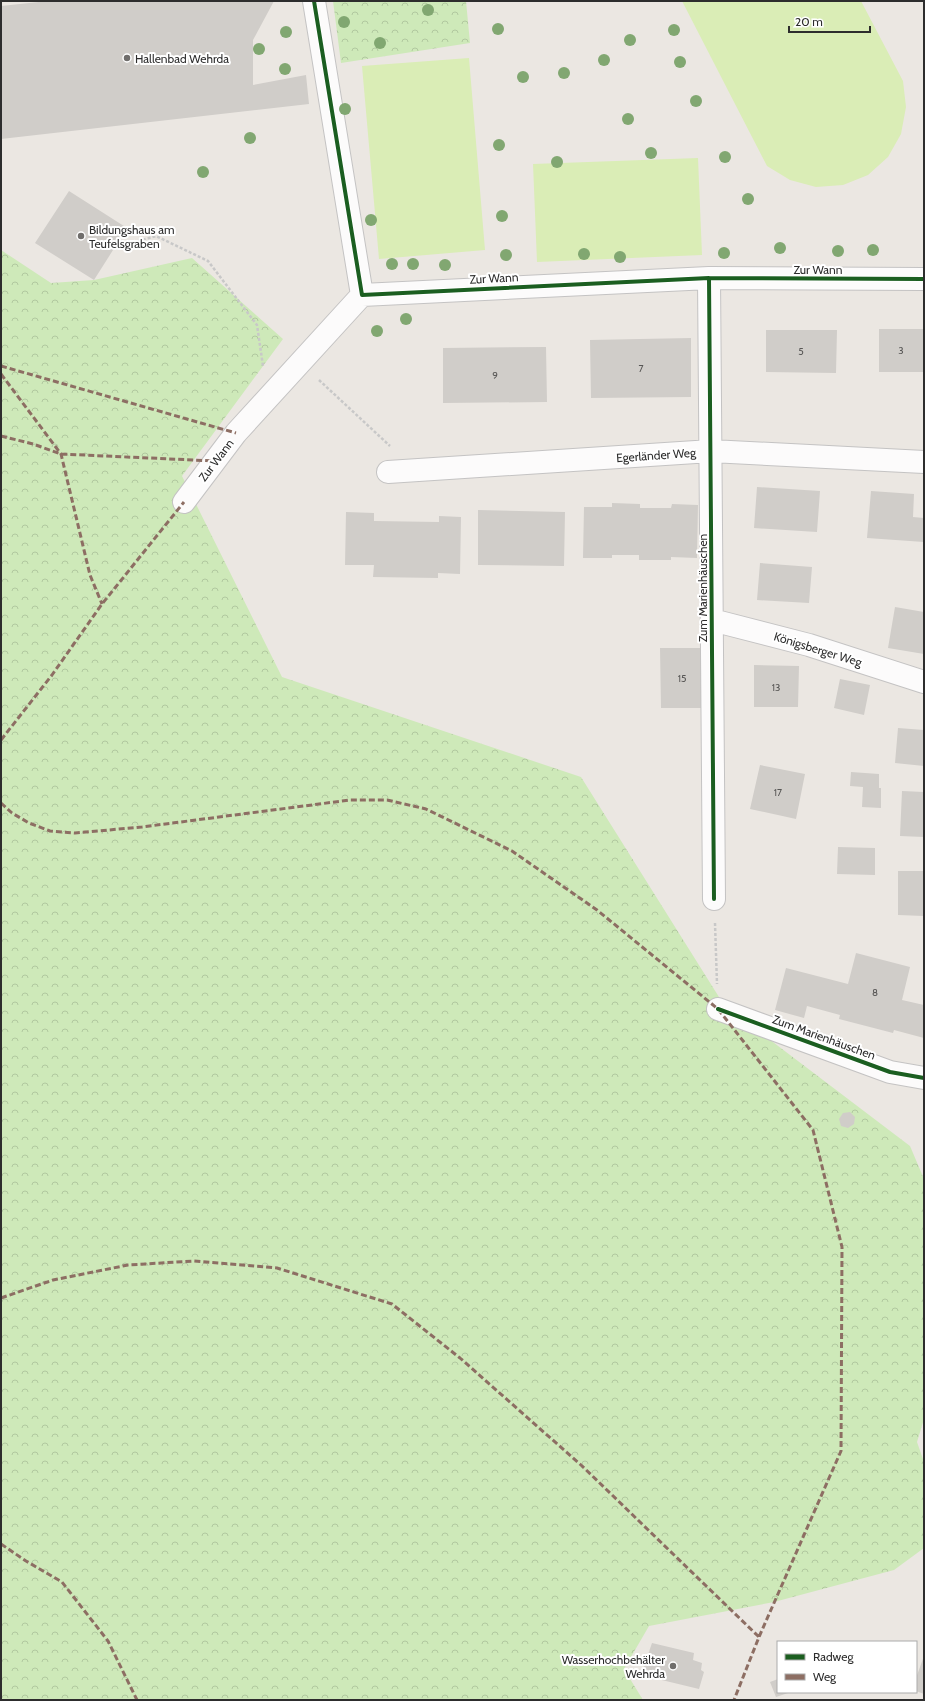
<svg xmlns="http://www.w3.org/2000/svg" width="925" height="1701" font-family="Cabin,sans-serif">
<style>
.forest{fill:url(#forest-crowns)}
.pitch{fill:#daedb6}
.building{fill:#d0cdc9}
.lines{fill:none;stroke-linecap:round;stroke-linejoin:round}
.minor-casing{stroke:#c4c3c3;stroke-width:24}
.path{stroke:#c8c8c8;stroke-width:2.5;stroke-dasharray:3 2;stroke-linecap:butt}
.minor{stroke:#fcfbfb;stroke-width:22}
.quiet{stroke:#8d6e63;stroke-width:3;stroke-dasharray:6 3;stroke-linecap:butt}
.cycleway-casing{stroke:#fff;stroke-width:6}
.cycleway{stroke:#1b5e20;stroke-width:4}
.tree{fill:#81a771}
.poi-dot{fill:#706e6c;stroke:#fff;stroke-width:1.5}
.labels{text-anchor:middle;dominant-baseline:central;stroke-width:4;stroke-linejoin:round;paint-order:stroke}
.number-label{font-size:10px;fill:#585756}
.poi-label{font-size:12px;fill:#2d2d2d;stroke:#fff;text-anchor:start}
.street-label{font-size:12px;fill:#2d2d2d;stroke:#fff}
</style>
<defs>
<pattern id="forest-crowns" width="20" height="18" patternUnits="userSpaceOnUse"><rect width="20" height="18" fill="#cee9b9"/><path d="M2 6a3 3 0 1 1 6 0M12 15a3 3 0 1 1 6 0" fill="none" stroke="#b1c89f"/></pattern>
</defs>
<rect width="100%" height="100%" fill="#ebe7e2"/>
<!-- forest -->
<path class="forest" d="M333,1H466L470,43L341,63Z
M1,250L51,283L94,280L192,258L283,339L182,476L282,677L581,777L724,1005L910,1146L924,1179V1419L917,1442L924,1462V1548L894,1570L774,1602L649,1626L624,1669L643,1700H1Z"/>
<!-- pitch -->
<path class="pitch" d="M682,1H861L903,81L906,107L901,134L888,157L868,175L843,185L816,187L790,180L767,166Z
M469,58L485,250L379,259L362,66Z
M698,158L702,255L537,262L533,164Z"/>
<!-- building -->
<path class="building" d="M48,1H274L253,40V85L306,75L309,104L1,139V6Z
M69,191L127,228L94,280L35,243Z
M879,329H924V372H879Z
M766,330H837L836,373L766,372Z
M691,338V397L591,398L590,340Z
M546,347L547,402L443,403V348Z
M757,487L820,491L817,532L754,528Z
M871,491L914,494L913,517L924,518V542L867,538Z
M612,503L640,504V508H671L672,504L698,505L697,558L671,557V560H639V555H612V558H583L584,507H612Z
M478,510L565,512L564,566L478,565Z
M346,512L374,513V521L439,522V516L461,517L460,574L438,573V578L373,577L374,565H345Z
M760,563L812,567L809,603L757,600Z
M895,607L924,612V654L888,648Z
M660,648H704V708H661Z
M754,665L799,666L798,707H754Z
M840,679L870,685L864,715L834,708Z
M898,728L924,730V766L895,763Z
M760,765L805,774L796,819L750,809Z
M851,772L879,774V788H881V808L862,807L863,787L850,786Z
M902,791L924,792V837L900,836Z
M838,847L875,848V875L837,874Z
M898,871H924V916L898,915Z
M856,953L910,967L902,1000L924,1005V1038L894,1030L893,1033L839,1019L840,1015L807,1006L804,1018L775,1010L786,968L848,984Z
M850,1112L855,1117L854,1124L848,1128L841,1126L839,1119L843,1113Z
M652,1643L694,1653L693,1660L702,1663L701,1670L704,1672L699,1689L641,1675Z
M924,1656V1694L916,1691V1678Z
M778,1679V1692H791L776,1697L770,1682Z"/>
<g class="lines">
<!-- minor casing -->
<g class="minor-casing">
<path id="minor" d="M314,1L362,295L709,278L924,279
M709,278L714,899
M388,472L711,451L924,462
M184,502L236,433L362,295
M712,620L809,645L924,682
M718,1009L890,1072L924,1078"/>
</g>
<!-- path -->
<path class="path" d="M114,248L156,236L208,261L257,325L263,366
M319,380L390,446
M715,923L717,984"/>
<!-- minor -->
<use href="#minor" class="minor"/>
<!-- quiet -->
<path class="quiet" d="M1,366L236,433
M1,374L61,454L90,575L102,604
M1,436L33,444L61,454L215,461
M1,740L52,675L102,604L184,502
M1,803L12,813L29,823L50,831L75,833L142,827L350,800H387L426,809L512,851L597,910L718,1009L813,1130L842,1247L841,1451L759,1637L734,1700
M1,1298L53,1280L128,1265L194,1261L277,1268L392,1304L460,1358L581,1465L759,1637
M1,1544L26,1561L62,1582L108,1641L137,1700"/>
<!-- cycleway casing -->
<g class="cycleway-casing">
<path id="cycleway" d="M314,1L362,295L709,278L924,279
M709,278L714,899
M718,1009L890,1072L924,1078"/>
</g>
<!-- cycleway -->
<use href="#cycleway" class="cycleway"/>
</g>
<!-- trees -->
<g class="tree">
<circle cx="428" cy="10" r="6"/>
<circle cx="344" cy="22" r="6"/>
<circle cx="498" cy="29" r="6"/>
<circle cx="674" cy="30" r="6"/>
<circle cx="286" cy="32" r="6"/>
<circle cx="630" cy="40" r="6"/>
<circle cx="380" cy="43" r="6"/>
<circle cx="259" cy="49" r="6"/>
<circle cx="604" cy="60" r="6"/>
<circle cx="680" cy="62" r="6"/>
<circle cx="285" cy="69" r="6"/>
<circle cx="564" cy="73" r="6"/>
<circle cx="523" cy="77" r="6"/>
<circle cx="696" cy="101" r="6"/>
<circle cx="345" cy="109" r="6"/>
<circle cx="628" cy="119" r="6"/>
<circle cx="250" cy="138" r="6"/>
<circle cx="499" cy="145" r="6"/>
<circle cx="651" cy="153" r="6"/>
<circle cx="725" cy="157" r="6"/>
<circle cx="557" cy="162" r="6"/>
<circle cx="203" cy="172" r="6"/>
<circle cx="748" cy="199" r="6"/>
<circle cx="502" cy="216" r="6"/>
<circle cx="371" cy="220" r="6"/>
<circle cx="780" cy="248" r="6"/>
<circle cx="873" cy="250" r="6"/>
<circle cx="838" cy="251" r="6"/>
<circle cx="724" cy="253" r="6"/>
<circle cx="584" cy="254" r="6"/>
<circle cx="506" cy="255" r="6"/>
<circle cx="620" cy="257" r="6"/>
<circle cx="392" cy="264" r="6"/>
<circle cx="413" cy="264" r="6"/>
<circle cx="445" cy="265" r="6"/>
<circle cx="406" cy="319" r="6"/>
<circle cx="377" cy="331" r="6"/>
</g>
<!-- markers -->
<g class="poi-dot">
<circle cx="127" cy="58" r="4"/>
<circle cx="81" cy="236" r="4"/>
<circle cx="673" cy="1666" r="4"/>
</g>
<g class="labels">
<!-- number labels -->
<g class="number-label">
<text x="901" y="350">3</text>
<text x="801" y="351">5</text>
<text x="641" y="368">7</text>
<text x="495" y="375">9</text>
<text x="682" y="678">15</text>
<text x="776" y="687">13</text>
<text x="778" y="792">17</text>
<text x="875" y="992">8</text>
</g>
<!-- poi labels -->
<g class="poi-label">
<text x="135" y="58">Hallenbad Wehrda</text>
<text x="89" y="229">Bildungshaus am<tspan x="89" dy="14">Teufelsgraben</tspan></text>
<text x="665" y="1659" text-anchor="end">Wasserhochbehälter<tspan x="665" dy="14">Wehrda</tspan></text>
</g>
<!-- street labels -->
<g class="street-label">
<text x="818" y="269">Zur Wann</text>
<text transform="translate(494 278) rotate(-3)">Zur Wann</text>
<text transform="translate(656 455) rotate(-4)">Egerländer Weg</text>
<text transform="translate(216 460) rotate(-53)">Zur Wann</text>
<text transform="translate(702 588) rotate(-90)">Zum Marienhäuschen</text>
<text transform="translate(818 649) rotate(17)">Königsberger Weg</text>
<text transform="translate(824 1037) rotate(20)">Zum Marienhäuschen</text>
</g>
</g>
<!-- border -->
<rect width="925" height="1701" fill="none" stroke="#2d2d2d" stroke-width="4"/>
<!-- legend -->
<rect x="777" y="1641" width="140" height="52" fill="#ffffff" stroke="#ababab"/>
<rect x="785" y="1654" width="20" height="6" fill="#1b5e20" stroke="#ababab"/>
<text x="813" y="1661" font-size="12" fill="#2d2d2d">Radweg</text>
<rect x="785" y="1674" width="20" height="6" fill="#8d6e63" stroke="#ababab"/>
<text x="813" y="1681" font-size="12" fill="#2d2d2d">Weg</text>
<!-- scale -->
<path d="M789 26v6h81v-6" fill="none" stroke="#2d2d2d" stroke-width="2"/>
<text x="795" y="26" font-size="12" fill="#2d2d2d" stroke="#ffffff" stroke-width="3" paint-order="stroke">20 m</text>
</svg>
